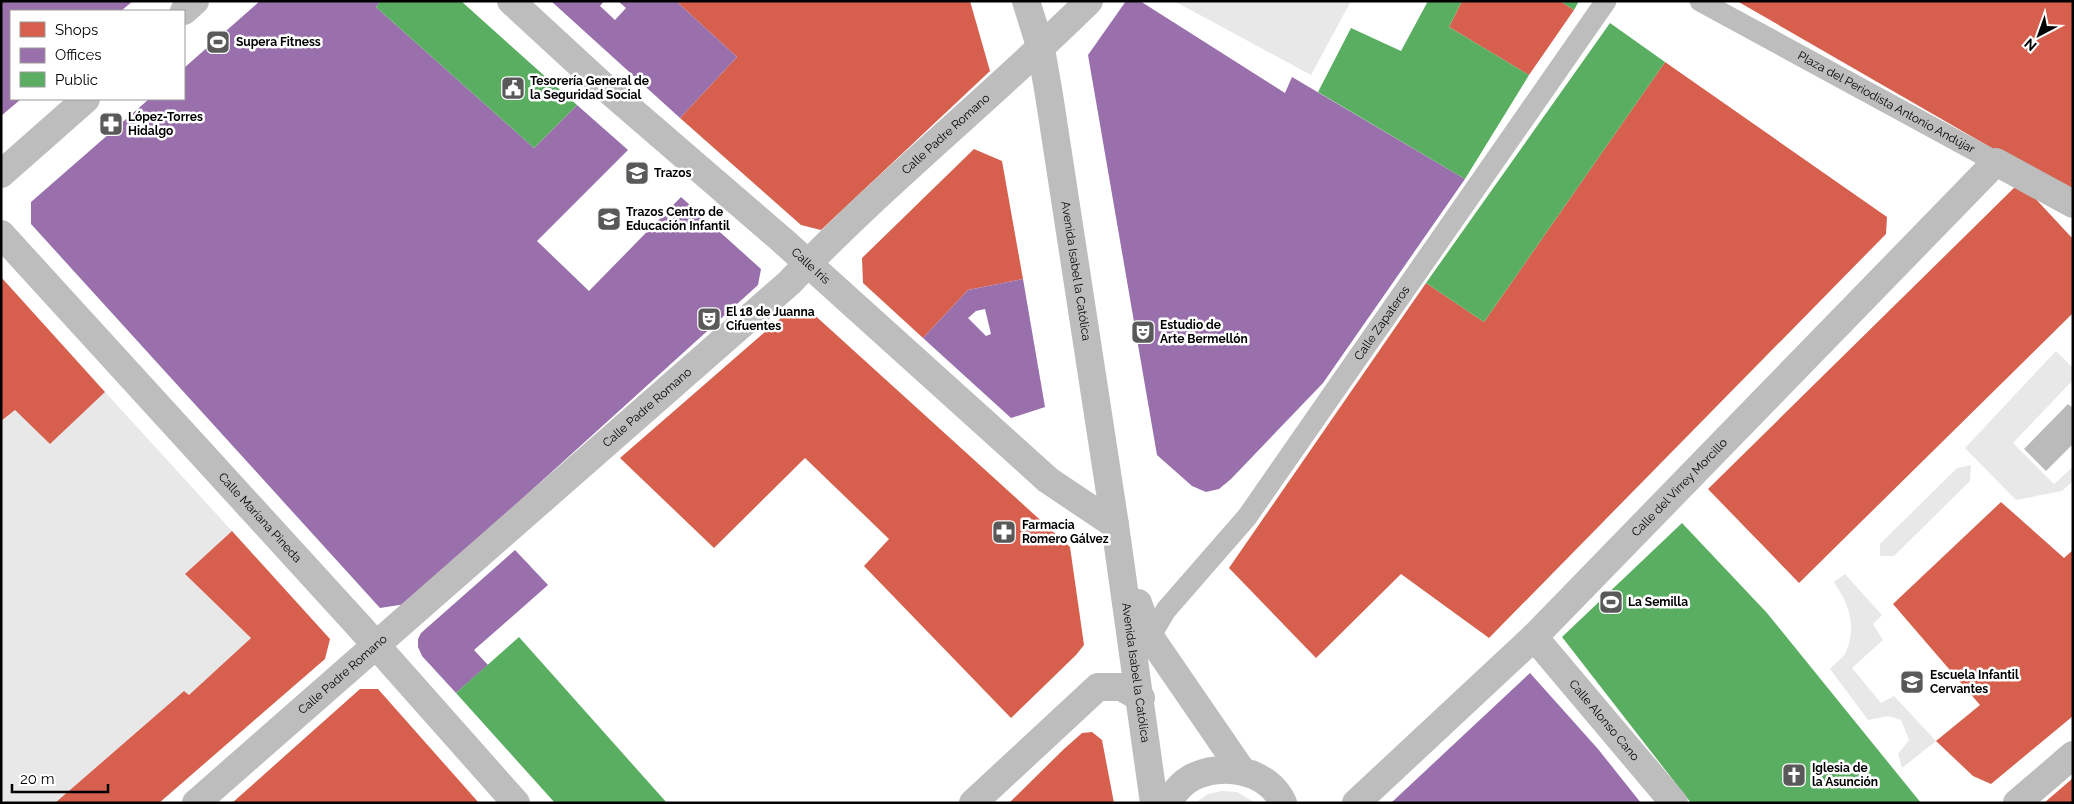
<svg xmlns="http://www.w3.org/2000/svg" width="2074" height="804" font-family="Raleway,sans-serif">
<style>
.green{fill:#e8e8e8}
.water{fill:#bababa}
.shops{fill:#d6604d}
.offices{fill:#9970ab;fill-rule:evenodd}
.public{fill:#5aae61}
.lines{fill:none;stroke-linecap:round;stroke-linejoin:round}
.pedestrian{stroke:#bdbdbd;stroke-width:21}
.minor{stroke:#bdbdbd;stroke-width:28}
.labels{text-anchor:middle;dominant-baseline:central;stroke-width:5;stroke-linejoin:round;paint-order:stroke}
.poi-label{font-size:12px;font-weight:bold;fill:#000;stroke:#fff;text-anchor:start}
.street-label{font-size:12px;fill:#000;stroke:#fff}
</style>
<rect width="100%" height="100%" fill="#fff"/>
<!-- green -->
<path class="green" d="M1174,1H1351L1311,75Z
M2056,351L2073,368V380L2013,443L2054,484L2073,467V481L2062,491L2016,500L1965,448Z
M105,392L232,531L185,574L251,638L189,695L184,691L55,803H6L1,797V728L3,726L1,724V421L15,410L50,443Z
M1971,465L1970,481L1894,556H1880V544L1957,468Z
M1845,574L1882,615L1873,624L1883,640L1852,668L1881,703L1894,696L1936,741L1902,768L1898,754L1909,740L1901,720L1888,716L1868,720L1830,669C1834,664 1843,658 1846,652C1857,625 1849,605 1834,582Z
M1222,791L1237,792L1255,803H1195L1208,794Z"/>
<!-- water -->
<path class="water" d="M2068,404L2073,408V444L2046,471L2024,449Z"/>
<!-- shops -->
<path class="shops" d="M676,1H970L990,71L821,230L801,225L680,118L737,57Z
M1462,1H1560L1574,10L1529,75L1449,27Z
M1737,1H2073V195L1990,147Z
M1665,62L1887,217L1886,234L1489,638L1401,574L1316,658L1229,568L1426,283L1484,322Z
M974,149L1002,161L1023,279L968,290L923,338L863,283L862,258Z
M2020,182L2073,239V313L1799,583L1708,489Z
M1,277L105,392L50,444L15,410L1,421Z
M809,310L1070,547L1084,645L1076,655L1011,718L864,566L889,539L805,458L714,548L620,458L789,311Z
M2001,502L2064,558L2073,550V716L1991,784L1973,776L1936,741L1980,705L1893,604Z
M232,531L330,639L325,659L159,803H55L184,691L189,695L251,638L185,574Z
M360,689H378L479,803H232Z
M1092,732L1102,740L1114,803H1009L1064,749L1082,733Z
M2073,778V803H2044Z"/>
<!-- offices -->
<path class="offices" d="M1,1H133L121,11H11V99H21L1,116Z
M260,1H381L376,7L534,148L577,105L628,150L537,241L589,291L681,197L761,269L758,285L406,604L380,608L31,224V202L149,99H184V68Z
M551,1H604L600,6L615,20L626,8L618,1H676L737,57L680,118Z
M1126,1H1140L1285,93L1292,77L1465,179L1323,383L1231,479L1219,489L1206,492L1192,486L1157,455L1088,55Z
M1023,279L1045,407L1011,418L923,338L968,290ZM985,309L991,334L986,336L968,318L976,311Z
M515,550L548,585L474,650L488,665L456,693L422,656L418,647V639L421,633Z
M1530,673L1598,749L1641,803H1391Z"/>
<!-- public -->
<path class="public" d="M381,1H461L577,105L534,148L376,7Z
M1428,1H1462L1449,27L1529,75L1465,179L1318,92L1351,28L1401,51Z
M1560,1H1579L1574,10Z
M1610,23L1665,62L1484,322L1426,283Z
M1682,523L1767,613L1921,803H1691L1562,637Z
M519,637L667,803H555L456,693Z"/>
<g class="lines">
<!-- pedestrian -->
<g class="pedestrian">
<path id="s1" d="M1700,1L1996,162"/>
<path id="s2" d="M1150,637L1166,610L1247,517L1606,1"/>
</g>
<!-- minor -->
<g class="minor">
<path id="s3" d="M511,1L600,83L782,240L1048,480L1115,525"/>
<path id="s4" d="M1026,1L1041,49L1049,95L1115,525L1154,803"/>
<path d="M184,11L195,1"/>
<path d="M1,174L86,99"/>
<path id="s5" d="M1,234L359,626L516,803"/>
<path d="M1138,603L1150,637L1242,771"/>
<path id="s6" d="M1534,637L1674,803"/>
<path id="s7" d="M196,803L789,283C883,184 991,98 1089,1"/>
<path d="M973,803L1098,687H1121L1141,698"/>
<path d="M1167,803C1173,794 1182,783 1191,778C1221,762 1268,769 1283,803"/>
<path id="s8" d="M1356,803L1534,637L1996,162L2073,204"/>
<path d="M2017,803L2073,755"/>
</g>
</g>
<!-- icons -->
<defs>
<g id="stadium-square" transform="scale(1.25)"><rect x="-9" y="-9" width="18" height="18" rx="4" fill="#595959" stroke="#fff"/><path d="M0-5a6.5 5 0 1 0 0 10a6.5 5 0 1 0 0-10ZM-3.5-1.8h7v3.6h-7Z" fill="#fff"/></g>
<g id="civic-square" transform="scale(1.25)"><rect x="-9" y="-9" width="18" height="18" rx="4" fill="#595959" stroke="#fff"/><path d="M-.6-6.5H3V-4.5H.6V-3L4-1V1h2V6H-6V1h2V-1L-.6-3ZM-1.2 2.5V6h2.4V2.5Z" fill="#fff"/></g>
<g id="pharmacy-square" transform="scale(1.25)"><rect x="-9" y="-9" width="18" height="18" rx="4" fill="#595959" stroke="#fff"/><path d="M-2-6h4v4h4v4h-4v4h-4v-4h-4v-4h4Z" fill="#fff"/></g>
<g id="school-square" transform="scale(1.25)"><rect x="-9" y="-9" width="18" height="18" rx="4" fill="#595959" stroke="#fff"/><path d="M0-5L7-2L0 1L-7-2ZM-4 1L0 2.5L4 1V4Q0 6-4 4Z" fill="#fff"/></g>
<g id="theatre-square" transform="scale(1.25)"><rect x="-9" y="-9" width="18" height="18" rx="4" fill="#595959" stroke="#fff"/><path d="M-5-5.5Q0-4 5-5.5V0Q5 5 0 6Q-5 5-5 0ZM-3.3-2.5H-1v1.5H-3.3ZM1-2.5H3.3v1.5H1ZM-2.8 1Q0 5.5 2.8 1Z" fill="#fff"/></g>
<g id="church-square" transform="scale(1.25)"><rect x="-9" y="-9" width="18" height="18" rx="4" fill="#595959" stroke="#fff"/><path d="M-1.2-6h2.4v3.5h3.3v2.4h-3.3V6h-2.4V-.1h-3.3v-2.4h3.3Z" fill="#fff"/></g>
</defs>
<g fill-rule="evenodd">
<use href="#stadium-square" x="218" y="42"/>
<use href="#civic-square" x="513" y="88"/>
<use href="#pharmacy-square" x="111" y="124"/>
<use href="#school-square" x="637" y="173"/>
<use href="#school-square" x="609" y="219"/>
<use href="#theatre-square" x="709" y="319"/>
<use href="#theatre-square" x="1143" y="332"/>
<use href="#pharmacy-square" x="1004" y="532"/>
<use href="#stadium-square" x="1611" y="602"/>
<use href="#school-square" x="1912" y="682"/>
<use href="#church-square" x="1794" y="775"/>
</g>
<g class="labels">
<!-- poi labels -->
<g class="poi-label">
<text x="236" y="42">Supera Fitness</text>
<text x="530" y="81">Tesorería General de<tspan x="530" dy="14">la Seguridad Social</tspan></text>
<text x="128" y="117">López-Torres<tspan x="128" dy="14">Hidalgo</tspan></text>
<text x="654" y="173">Trazos</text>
<text x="626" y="212">Trazos Centro de<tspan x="626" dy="14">Educación Infantil</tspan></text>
<text x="726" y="312">El 18 de Juanna<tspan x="726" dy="14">Cifuentes</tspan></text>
<text x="1160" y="325">Estudio de<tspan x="1160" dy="14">Arte Bermellón</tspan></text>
<text x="1022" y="525">Farmacia<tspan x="1022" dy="14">Romero Gálvez</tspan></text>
<text x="1628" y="602">La Semilla</text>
<text x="1930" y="675">Escuela Infantil<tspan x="1930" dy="14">Cervantes</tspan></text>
<text x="1812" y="768">Iglesia de<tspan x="1812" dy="14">la Asunción</tspan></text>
</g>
<!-- street labels -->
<g class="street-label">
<text stroke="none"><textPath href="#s1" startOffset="212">Plaza del Periodista Antonio Andújar</textPath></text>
<text stroke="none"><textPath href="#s7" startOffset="1005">Calle Padre Romano</textPath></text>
<text stroke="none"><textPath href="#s3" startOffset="400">Calle Iris</textPath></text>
<text stroke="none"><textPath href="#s4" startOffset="275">Avenida Isabel la Católica</textPath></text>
<text stroke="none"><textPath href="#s2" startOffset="391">Calle Zapateros</textPath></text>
<text stroke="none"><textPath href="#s7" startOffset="600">Calle Padre Romano</textPath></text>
<text stroke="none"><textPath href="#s8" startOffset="452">Calle del Virrey Morcillo</textPath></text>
<text stroke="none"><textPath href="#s5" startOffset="384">Calle Mariana Pineda</textPath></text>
<text stroke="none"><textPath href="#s4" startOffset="681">Avenida Isabel la Católica</textPath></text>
<text stroke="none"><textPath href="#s7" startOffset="195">Calle Padre Romano</textPath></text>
<text stroke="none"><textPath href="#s6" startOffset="109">Calle Alonso Cano</textPath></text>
</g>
</g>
<!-- border -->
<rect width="2074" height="804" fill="none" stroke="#000000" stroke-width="5"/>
<!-- legend -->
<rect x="10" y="10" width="175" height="90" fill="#ffffff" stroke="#999999"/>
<rect x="20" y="22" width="25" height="15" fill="#d6604d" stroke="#999999"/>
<text x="55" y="35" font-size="15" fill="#000000">Shops</text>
<rect x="20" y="48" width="25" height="15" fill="#9970ab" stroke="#999999"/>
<text x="55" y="60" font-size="15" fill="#000000">Offices</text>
<rect x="20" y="72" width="25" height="15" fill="#5aae61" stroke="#999999"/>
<text x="55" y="85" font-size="15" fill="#000000">Public</text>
<!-- north arrow -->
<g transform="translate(2039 35) rotate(221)" stroke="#ffffff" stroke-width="4" paint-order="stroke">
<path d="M0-4L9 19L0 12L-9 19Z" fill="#000000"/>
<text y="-8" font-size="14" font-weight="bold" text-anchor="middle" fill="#000000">N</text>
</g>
<!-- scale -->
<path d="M12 784v8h96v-8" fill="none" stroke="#000000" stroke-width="2.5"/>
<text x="20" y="784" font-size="15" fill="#000000" stroke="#ffffff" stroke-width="4" paint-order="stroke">20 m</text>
</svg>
